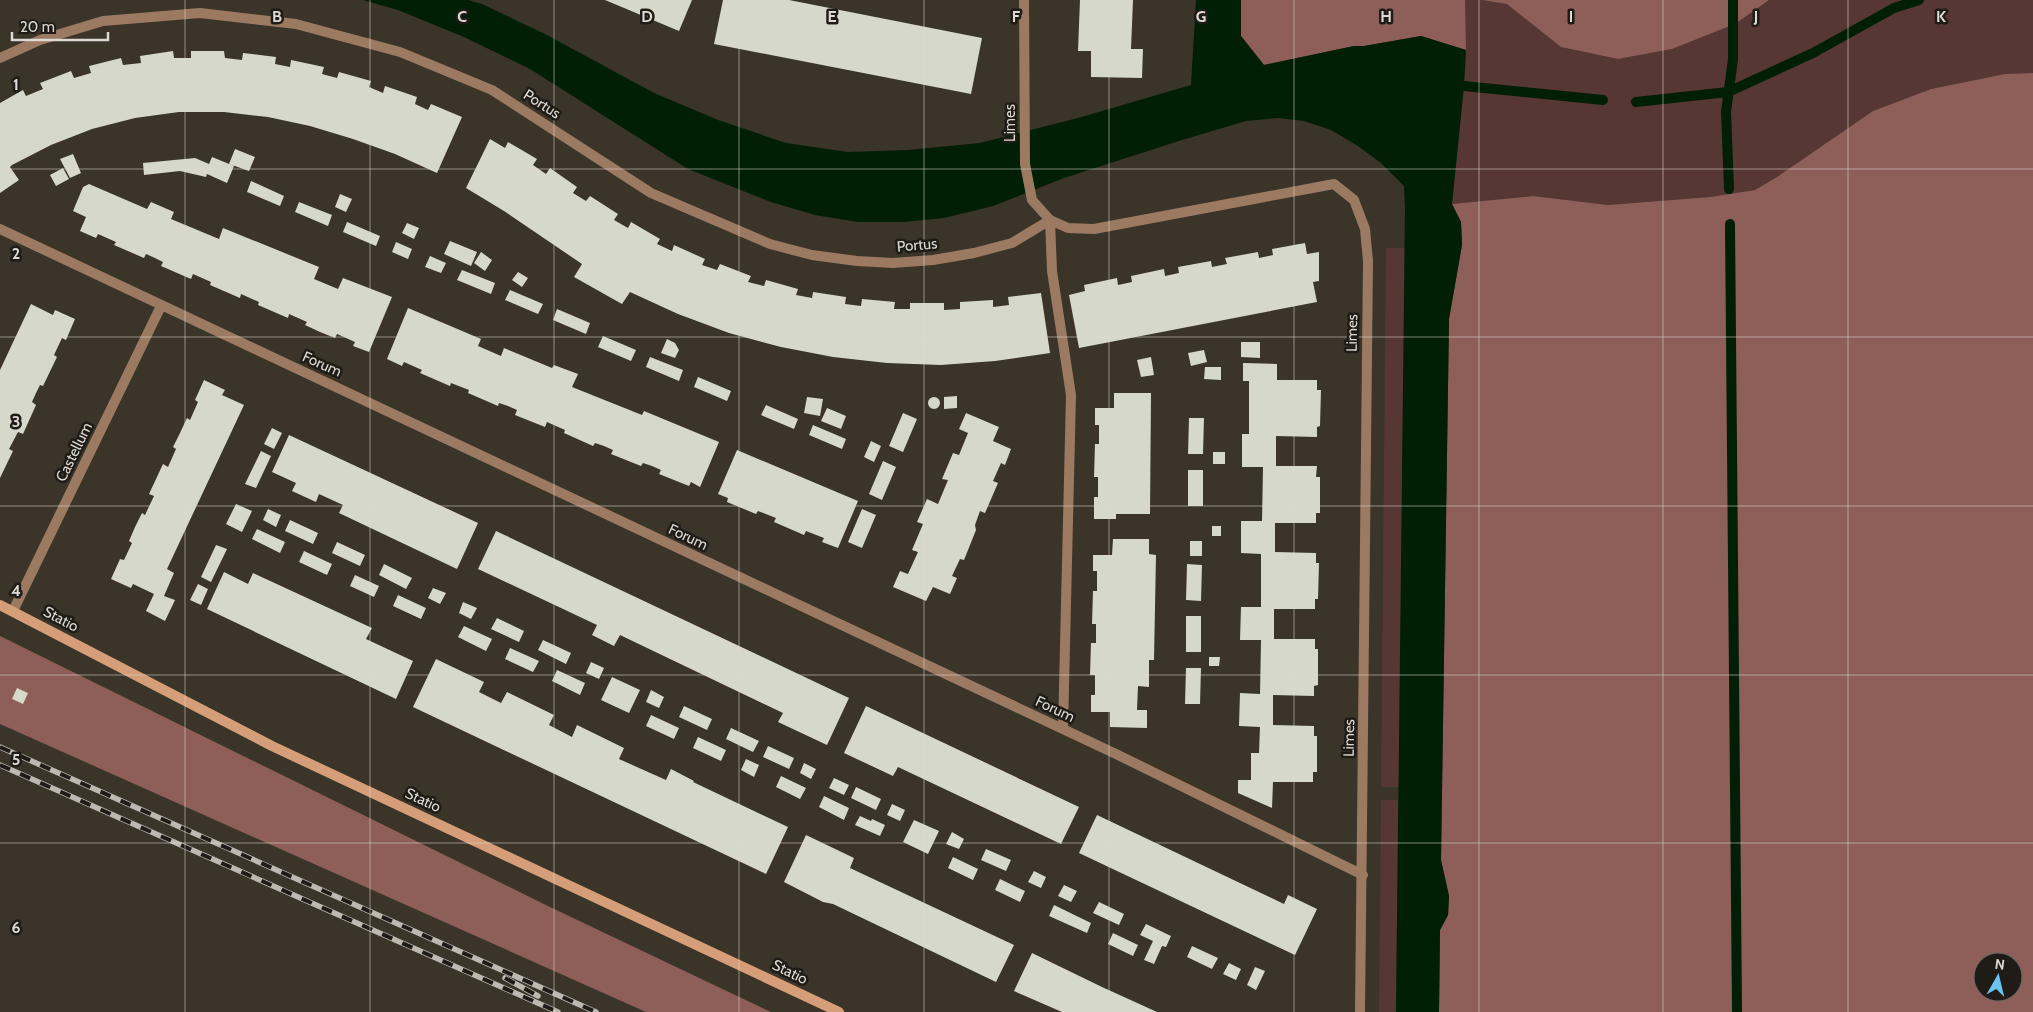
<svg xmlns="http://www.w3.org/2000/svg" width="2033" height="1012" font-family="Cabin,sans-serif">
<style>
.green{fill:#573734}
.forest{fill:#8e5e59;fill-rule:evenodd}
.water{fill:#011f04}
.lines{fill:none;stroke-linecap:round;stroke-linejoin:round}
.stream{stroke:#011f04;stroke-width:10}
.building{fill:#d6d9c9}
.street{stroke:#9c7961;stroke-width:10}
.secondary{stroke:#d69e78;stroke-width:10}
.rail-casing{stroke:#bdb9b1;stroke-width:5.5}
.rail{stroke:#1f1c17;stroke-width:4;stroke-dasharray:11;stroke-linecap:butt}
.grid{fill:none;stroke:#dedad3;stroke-width:1;stroke-opacity:0.55}
.labels{text-anchor:middle;dominant-baseline:central;stroke-width:5;stroke-linejoin:round;paint-order:stroke}
.street-label{font-size:15px;fill:#dedad3;stroke:#1f1c17}
.grid-label{font-size:16px;text-anchor:middle;font-weight:bold;fill:#dedad3;stroke:#1f1c17;stroke-width:5;stroke-linejoin:round;paint-order:stroke}
</style>
<rect width="100%" height="100%" fill="#3a3429"/>
<!-- green -->
<path class="green" d="M1465,0H1482L1507,3L1561,47L1618,59L1672,49L1735,24L1769,0H2033V73L2005,74L1931,89L1873,111L1777,177L1755,190L1710,197L1608,205L1533,196L1452,204L1464,86Z
M1386,248H1405L1399,787H1381Z
M1381,800H1398L1396,1012H1379Z"/>
<!-- forest -->
<path class="forest" d="M1241,0H1465L1466,50L1421,36L1364,46H1354L1264,65L1241,36Z
M1482,0H1769L1735,24L1672,49L1618,59L1561,47L1507,4Z
M2033,73V1012H1439L1440,930L1448,915L1449,896L1441,860L1449,319L1462,245L1461,222L1452,204L1533,196L1608,205L1710,197L1755,190L1777,177L1873,111L1931,89L2005,74ZM1983,962H2013V992H1983Z
M0,636L550,907L771,1012H646L0,724Z"/>
<!-- water -->
<path class="water" d="M363,0H468L482,4L547,35L654,93L718,120L786,143L848,152L908,150L980,143L1078,118L1191,85L1196,0H1241V36L1264,65L1354,46H1364L1421,36L1466,50L1464,86L1452,204L1461,222L1462,245L1449,319L1441,860L1449,896L1448,915L1440,930L1439,1012H1396L1405,207L1404,186L1381,163L1358,146L1331,130L1304,121L1278,118L1246,121L1182,140L1064,178L993,206L944,218L903,222H858L815,215L771,202L688,169L530,69L464,37L398,10Z"/>
<g class="lines">
<!-- stream -->
<path class="stream" d="M1464,86L1603,100
M1636,102L1728,92L1813,53L1894,8L1919,0
M1729,189L1726,112L1733,59V0
M1730,224L1737,1012"/>
</g>
<!-- building -->
<path class="building" d="M605,0H692L679,31Z
M723,0H789L982,38L971,94L714,44Z
M1080,0H1133L1131,49H1143L1142,78L1091,77V51H1078Z
M173,51L174,58H191V51H224L225,58L242,60L243,53L276,57L275,64L290,67L291,60L324,67L322,74L337,78L339,72L371,81L369,87L383,93L385,86L417,97L415,104L428,110L431,104L462,117L437,173L395,154L353,139L310,126L268,117L224,112H179L135,118L92,129L51,145L12,165L10,167L19,180L0,193V103L23,90L26,96L43,89L40,83L71,71L74,78L91,73L89,66L121,58L123,65L141,63L140,56Z
M490,139L505,148L508,142L537,159L533,165L546,174L550,168L577,187L573,193L586,201L590,196L618,214L614,220L628,228L631,222L660,239L657,244L672,251L674,245L705,259L702,265L717,270L720,264L751,276L748,282L764,286L766,280L798,289L796,295L812,298L813,292L846,297L845,304L861,306L862,299L895,302L894,309H910V303H944V310L960,309V302L993,300V307L1009,305L1008,297L1041,293L1050,353L995,361L941,365L887,363L833,357L781,347L729,333L678,314L630,292L622,304L574,277L582,264L504,211L466,188Z
M235,149L255,157L249,171L229,164Z
M73,154L81,173L70,178L60,159Z
M212,157L234,166L227,183L207,174L206,177L180,171L144,175L143,163L195,158L209,164Z
M63,168L69,179L56,186L50,175Z
M251,181L284,196L280,206L247,192Z
M89,184L147,209L151,202L174,212L171,219L219,239L223,228L319,267L314,279L338,289L343,278L392,297L369,352L353,346L355,342L337,334L335,338L320,332L305,325L307,322L289,314L288,318L258,305L259,302L241,294L240,298L210,285L211,282L193,274L191,279L161,266L163,262L155,258L146,254L144,258L114,245L116,242L98,234L96,238L80,231L86,217L73,211L83,187Z
M340,194L352,199L346,212L335,207Z
M299,202L332,215L328,226L295,212Z
M347,222L380,236L376,246L343,232Z
M407,223L419,228L414,239L402,233Z
M450,241L477,252L471,266L444,254Z
M396,242L412,249L408,259L392,252Z
M1305,243L1307,254L1319,252V281L1313,282L1317,302L1079,348L1069,295L1085,291L1084,285L1117,278L1118,285L1132,282L1131,276L1164,269L1165,276L1179,273L1178,267L1211,261L1212,267L1227,264L1225,258L1258,252L1259,258L1273,255L1272,249Z
M481,252L492,260L485,271L474,263Z
M430,256L446,263L441,273L425,267Z
M462,270L495,283L491,294L457,280Z
M518,272L528,278L522,287L512,280Z
M510,290L543,304L538,314L505,300Z
M31,304L53,315L55,310L75,319L66,340L62,338L54,355L57,357L43,386L40,385L36,393L32,402L36,405L23,434L18,432L9,449L13,451L0,478V370Z
M408,308L481,339L478,346L501,356L504,348L552,368L554,365L578,374L572,387L642,415L644,411L719,442L700,487L691,482L689,486L659,474L661,470L652,466L643,463L641,466L611,454L613,450L604,446L595,443L593,446L564,433L565,430L547,422L545,427L515,415L517,410L508,406L499,403L498,406L468,393L469,390L451,383L450,386L420,373L422,370L404,362L402,366L387,359Z
M557,309L590,323L586,334L553,320Z
M603,336L636,350L631,361L598,347Z
M667,339L675,343L679,350L675,358L661,353Z
M1241,342H1260V358L1241,357Z
M1204,350L1207,362L1191,366L1188,353Z
M650,357L683,370L679,381L646,367Z
M1151,357L1154,375L1141,377L1137,360Z
M1243,363L1277,364V380H1317V390H1321L1320,426L1317,427V437L1276,436V466H1317L1316,477H1320V513H1316V523H1275V552L1316,553V563H1319L1318,599H1315V609H1274V639H1315V649H1318V685L1314,686V696L1273,695V725L1314,726V736H1317V772H1313V782H1273L1272,808L1238,793V780H1251V753H1259L1260,727L1239,726L1240,693L1260,694L1261,640H1240L1241,607H1261V554L1241,553V521H1262L1263,467H1242V434H1249V381H1243Z
M1205,367H1221V380L1204,379Z
M698,377L731,391L727,401L694,387Z
M204,380L225,390L222,395L244,405L167,569L174,573L164,596L175,600L165,621L146,611L154,594L133,584L131,588L111,579L120,559L124,560L132,543L129,541L135,527L142,513L145,515L154,496L149,494L163,464L168,467L176,449L173,447L180,433L187,418L190,420L198,402L195,400Z
M1114,393H1151L1150,514H1116V519H1094V497H1098V477H1094L1095,444H1099V425H1095V408H1114Z
M957,396V408L944,409V397Z
M928 403a6 6 0 1 1 12 0a6 6 0 1 1-12 0Z
M807,397L823,399L820,416L804,413Z
M766,405L798,419L794,429L761,415Z
M827,408L846,416L841,429L821,421Z
M903,413L917,419L903,452L889,446Z
M966,413L999,427L993,441L1011,449L1005,465L1001,463L993,481L998,483L985,513L980,511L975,525L976,530L964,560L960,559L952,576L957,578L950,594L933,587L926,601L893,587L900,571L908,574L918,552L912,550L923,524L917,522L927,499L938,504L948,480L942,479L953,453L959,455L968,433L959,429Z
M1189,418H1204L1203,454H1188Z
M813,425L846,439L842,449L809,435Z
M272,428L282,433L274,449L264,444Z
M289,435L478,523L457,569L339,513L343,505L319,494L316,502L292,491L296,483L272,472Z
M871,441L881,446L874,462L864,457Z
M737,450L858,501L838,548L822,542L824,538L806,531L804,535L774,522L776,518L758,511L756,514L727,502L728,498L718,494Z
M261,451L271,456L256,488L245,484Z
M1213,452H1225V464H1213Z
M883,461L896,467L882,500L869,494Z
M1188,470H1203V506H1188Z
M236,504L252,511L242,532L226,524Z
M268,509L281,515L276,527L263,520Z
M862,509L876,515L862,548L848,542Z
M290,520L318,533L313,544L285,531Z
M1212,526H1221V536H1212Z
M257,529L285,542L280,553L252,539Z
M496,531L849,698L827,745L778,722L783,713L620,635L614,646L592,635L597,625L478,569Z
M1113,539H1149V554L1156,555L1154,660H1149V687L1138,686L1137,710H1147V728L1110,727V712H1091V695H1095V675H1090L1091,643H1096V624H1092L1093,591H1097V571H1093V555H1112Z
M1190,541H1202V556H1190Z
M337,542L365,555L360,566L332,553Z
M216,545L227,549L211,582L201,577Z
M304,551L332,564L327,575L299,562Z
M384,564L412,578L406,589L379,575Z
M1187,564L1202,565L1201,601L1186,600Z
M224,572L248,584L253,573L372,628L366,639L413,661L396,699L207,609Z
M355,575L379,586L374,597L350,586Z
M198,584L208,589L201,605L190,600Z
M433,588L446,593L440,604L428,598Z
M398,595L426,608L421,619L393,606Z
M463,602L477,608L471,619L459,613Z
M1186,616H1201V652H1186Z
M497,618L524,631L519,642L491,629Z
M464,626L492,639L486,651L458,637Z
M543,640L571,653L566,664L538,650Z
M510,648L539,661L533,672L505,659Z
M1209,657H1220L1219,666H1209Z
M436,659L484,682L479,692L501,703L507,692L554,715L549,725L572,737L577,725L624,748L619,759L666,780L671,769L694,781L693,782L788,827L766,874L413,707Z
M591,662L604,668L599,679L586,673Z
M1186,668H1201L1200,704H1185Z
M557,670L585,683L580,695L552,681Z
M612,677L640,690L629,713L601,700Z
M17,688L28,693L23,704L12,699Z
M651,690L664,697L659,708L646,702Z
M684,706L712,719L707,730L679,717Z
M866,706L1079,807L1061,844L898,767L893,776L844,753Z
M651,715L679,728L674,739L646,726Z
M731,728L759,741L753,752L726,739Z
M698,737L726,750L721,761L693,748Z
M768,746L794,758L789,769L763,757Z
M746,759L759,765L754,777L741,770Z
M804,763L816,769L811,779L800,773Z
M781,776L806,788L800,799L776,787Z
M834,778L849,785L844,795L829,788Z
M856,787L881,799L876,810L851,798Z
M824,796L849,808L844,820L819,807Z
M892,804L905,810L900,821L887,815Z
M1097,815L1284,904L1288,895L1317,909L1295,955L1079,853Z
M860,816L871,821L872,819L885,825L880,836L855,825Z
M914,820L939,831L928,854L903,842Z
M952,832L964,839L959,849L946,844Z
M806,835L854,858L850,868L1014,945L996,982L833,904L823,902L784,882Z
M986,849L1011,860L1006,871L981,860Z
M953,857L978,869L973,880L948,868Z
M1034,871L1046,877L1041,888L1028,882Z
M1000,879L1025,891L1020,902L995,890Z
M1064,885L1077,891L1071,902L1058,896Z
M1099,902L1124,914L1119,925L1093,913Z
M1054,905L1091,923L1087,933L1049,916Z
M1146,924L1171,936L1166,947L1162,946L1154,964L1144,960L1153,941L1140,935Z
M1113,933L1138,945L1133,956L1108,944Z
M1192,946L1218,958L1212,969L1187,957Z
M1032,953L1102,987L1157,1012H1062L1039,1002L1014,991Z
M1229,963L1241,969L1236,980L1223,974Z
M1255,967L1265,971L1256,990L1247,985Z"/>
<g class="lines">
<!-- street -->
<path class="street" d="M1024,0L1025,164L1032,200L1050,220L1068,228L1094,229L1334,184L1354,200L1365,229L1368,261L1360,1012
M0,58L40,40L103,21L200,13L296,24L400,52L492,90L651,193L770,244L812,255L857,261L893,263L933,260L974,253L1012,243L1050,220
M1050,220L1052,271L1071,395L1063,729
M0,229L1116,754L1363,875
M13,611L161,306"/>
<!-- secondary -->
<path class="secondary" d="M0,605L272,746L839,1012"/>
<!-- rail casing -->
<g class="rail-casing">
<path id="rail" d="M0,747L596,1012
M0,765L558,1012
M505,978L538,996"/>
</g>
<!-- rail -->
<use href="#rail" class="rail"/>
</g>
<!-- grid -->
<path class="grid" d="M185,0V1012M370,0V1012M554,0V1012M739,0V1012M924,0V1012M1109,0V1012M1294,0V1012M1479,0V1012M1663,0V1012M1848,0V1012M0,169H2033M0,337H2033M0,506H2033M0,675H2033M0,843H2033"/>
<g class="labels">
<!-- street labels -->
<g class="street-label">
<text transform="translate(542 104) rotate(33)">Portus</text>
<text transform="translate(1010 123) rotate(-90)">Limes</text>
<text transform="translate(917 245) rotate(-5)">Portus</text>
<text transform="translate(1352 333) rotate(-89)">Limes</text>
<text transform="translate(322 364) rotate(24)">Forum</text>
<text transform="translate(74 452) rotate(-64)">Castellum</text>
<text transform="translate(688 537) rotate(25)">Forum</text>
<text transform="translate(61 619) rotate(28)">Statio</text>
<text transform="translate(1055 709) rotate(25)">Forum</text>
<text transform="translate(1349 738) rotate(-89)">Limes</text>
<text transform="translate(423 800) rotate(25)">Statio</text>
<text transform="translate(790 972) rotate(26)">Statio</text>
</g>
</g>
<g class="grid-label">
<text x="277" y="22">B</text>
<text x="462" y="22">C</text>
<text x="647" y="22">D</text>
<text x="832" y="22">E</text>
<text x="1016" y="22">F</text>
<text x="1201" y="22">G</text>
<text x="1386" y="22">H</text>
<text x="1571" y="22">I</text>
<text x="1756" y="22">J</text>
<text x="1941" y="22">K</text>
<text x="16" y="90">1</text>
<text x="16" y="259">2</text>
<text x="16" y="427">3</text>
<text x="16" y="596">4</text>
<text x="16" y="765">5</text>
<text x="16" y="933">6</text>
</g>
<!-- north arrow -->
<g transform="translate(1998 977) rotate(8)"><circle r="24" fill="#1f1c17" stroke="#6b6862"/>
<path d="M0-4L9 19L0 12L-9 19Z" fill="#6cc3f2"/>
<text y="-8" font-size="14" font-weight="bold" text-anchor="middle" fill="#dedad3">N</text>
</g>
<!-- scale -->
<path d="M12 32v8h96v-8" fill="none" stroke="#dedad3" stroke-width="2.5"/>
<text x="20" y="32" font-size="15" fill="#dedad3" stroke="#1f1c17" stroke-width="4" paint-order="stroke">20 m</text>
</svg>
